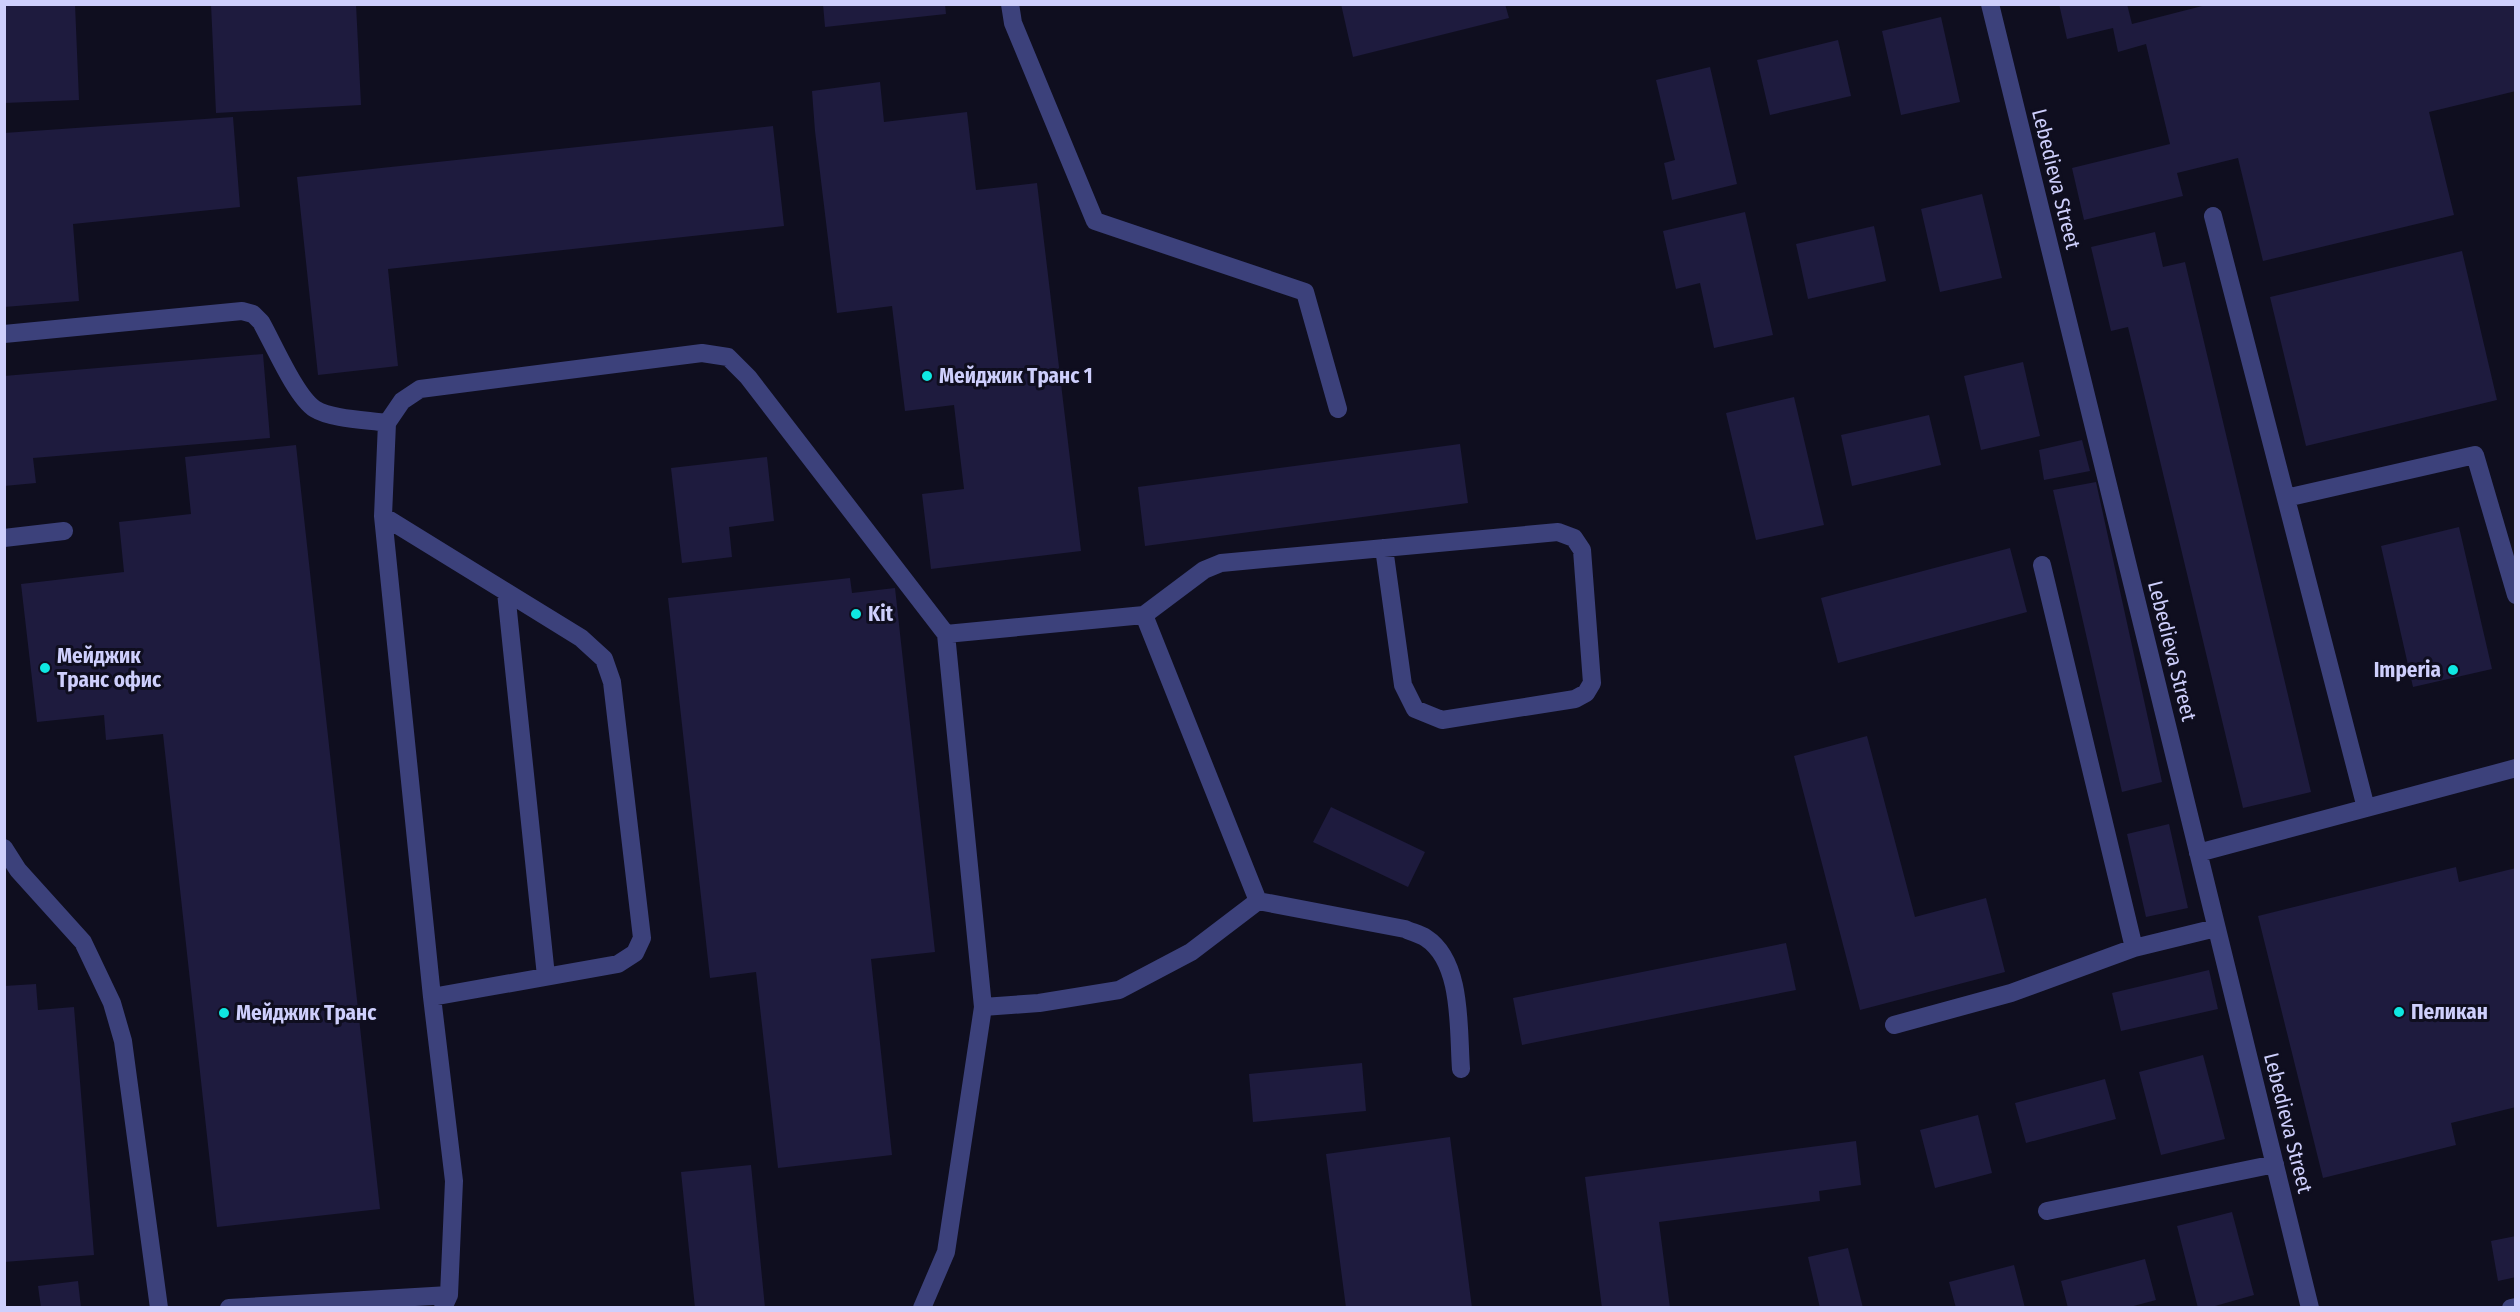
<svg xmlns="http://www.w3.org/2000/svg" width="2520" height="1312" font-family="'Fira Sans Condensed',sans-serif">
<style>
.building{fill:#1e1b3e}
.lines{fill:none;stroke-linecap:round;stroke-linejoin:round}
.minor{stroke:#3c417b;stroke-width:18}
.poi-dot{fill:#0fe8e2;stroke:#0f0e1f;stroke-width:2}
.labels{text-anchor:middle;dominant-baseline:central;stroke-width:6;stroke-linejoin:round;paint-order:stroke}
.street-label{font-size:21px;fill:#cecffc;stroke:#0f0e1f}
.poi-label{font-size:21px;font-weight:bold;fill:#cecffc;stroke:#0f0e1f;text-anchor:start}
</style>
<rect width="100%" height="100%" fill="#0f0e1f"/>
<!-- building -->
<path class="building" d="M4,4H75L79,100L4,103Z
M211,4H356L361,105L216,113Z
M823,4H945L946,14L825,27Z
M1341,4H1505L1509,18L1353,57Z
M2059,4H2127L2132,24L2210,4H2516V91L2429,112L2454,215L2263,261L2238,158L2177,173L2183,196L2084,220L2072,168L2170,144L2146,44L2118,52L2113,28L2067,39Z
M1941,17L1960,102L1901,115L1882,31Z
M1838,40L1851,96L1770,115L1757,60Z
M1710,67L1737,184L1672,200L1664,163L1675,160L1656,80Z
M880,82L884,122L967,112L976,190L1037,183L1081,551L931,569L922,494L964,489L954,405L905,411L892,306L837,313L815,131L812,91Z
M233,117L240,207L73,224L79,301L4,307V133Z
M773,126L784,226L388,269L398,366L318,375L297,177Z
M1982,194L2002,278L1940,292L1921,209Z
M1745,212L1773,335L1714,348L1700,283L1676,289L1663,231Z
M1874,226L1886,281L1808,299L1796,244Z
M2155,232L2163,267L2185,262L2311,792L2243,808L2128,327L2111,331L2091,247Z
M2462,251L2497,400L2306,446L2270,297Z
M263,354L270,438L33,458L36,483L4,486V376Z
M2023,362L2040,436L1981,450L1964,376Z
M1794,397L1824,525L1756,540L1726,413Z
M1929,415L1941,465L1852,486L1841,435Z
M2082,440L2090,471L2044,480L2039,450Z
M1460,444L1468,503L1145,546L1138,487Z
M296,445L380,1209L217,1227L163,734L106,740L104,715L37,722L21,584L124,572L119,522L191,514L185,457Z
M767,457L774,521L729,527L732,557L682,563L671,468Z
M2096,482L2162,782L2122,792L2053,490Z
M2459,527L2492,669L2413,687L2381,546Z
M2010,548L2027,612L1838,663L1821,598Z
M850,578L852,593L895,588L935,952L871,959L892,1155L778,1168L756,972L710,978L668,598Z
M1867,736L1915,917L1986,898L2005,972L1860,1010L1794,756Z
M1331,807L1425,852L1408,887L1313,842Z
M2169,824L2188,908L2146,917L2127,834Z
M2456,867L2459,882L2516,868V1107L2451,1123L2456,1145L2323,1178L2258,916Z
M1786,943L1796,990L1522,1045L1513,998Z
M2209,970L2218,1009L2121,1031L2112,993Z
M36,984L38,1010L74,1007L94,1255L4,1262V986Z
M2203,1055L2225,1139L2161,1155L2139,1072Z
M1362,1063L1366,1111L1253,1122L1249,1074Z
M2105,1079L2116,1119L2026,1143L2015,1103Z
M1978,1115L1992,1173L1935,1188L1920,1130Z
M1450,1137L1472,1308H1346L1326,1154Z
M1856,1141L1861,1185L1819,1191L1820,1201L1659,1222L1670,1308H1602L1585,1177Z
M751,1165L765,1308H695L681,1172Z
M2232,1212L2254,1295L2208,1308H2198L2177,1226Z
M2516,1236V1277L2498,1281L2491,1241Z
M1848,1248L1863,1308H1820L1808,1257Z
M2145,1259L2156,1300L2126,1308H2068L2061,1281Z
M2014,1265L2025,1308H1956L1949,1282Z
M78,1281L81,1308H41L38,1286Z"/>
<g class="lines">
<!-- minor -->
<path class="minor" d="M1010,4L1013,23L1095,221L1305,292L1338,409
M1990,4L2310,1308
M2213,216L2366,808
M4,334L242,311L253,314L261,322C273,343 296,397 315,409C331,419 368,420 387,423
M2286,498L2475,455L2516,595
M383,516L432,997
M4,538L64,531
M2042,565L2134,948L2216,928
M506,592L546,976
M1144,615L1204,570L1221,563L1558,532L1574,538L1582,550L1592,683L1586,693L1575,699L1442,720L1415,709L1403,685L1384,548
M946,634L1144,615L1258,901L1405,929C1411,932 1420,934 1426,938C1463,962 1458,1030 1461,1069
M4,848L18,870L83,942L112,1003L123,1041L159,1308
M2198,853L2516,768
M1894,1025L2011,993L2134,948
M2047,1211L2275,1164
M449,1295L454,1181L432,997L618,964L635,953L642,938L612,682L604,659L581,638L383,516L387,423L402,401L420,389L702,353L728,357L748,377L946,634L983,1007
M229,1308L449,1295L443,1308
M922,1308L946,1252L983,1007L1039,1003L1119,990L1191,952L1258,901
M2511,1308L2516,1307"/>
</g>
<!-- markers -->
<g class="poi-dot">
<circle cx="927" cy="376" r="6"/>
<circle cx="856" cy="614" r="6"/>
<circle cx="45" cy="668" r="6"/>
<circle cx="2453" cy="670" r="6"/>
<circle cx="2399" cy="1012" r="6"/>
<circle cx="224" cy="1013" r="6"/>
</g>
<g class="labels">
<!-- street labels -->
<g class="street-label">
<text transform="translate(2056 179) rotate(76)">Lebedieva Street</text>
<text transform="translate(2172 651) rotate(76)">Lebedieva Street</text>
<text transform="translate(2288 1123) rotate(76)">Lebedieva Street</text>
</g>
<!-- poi labels -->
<g class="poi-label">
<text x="939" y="376">Мейджик Транс 1</text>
<text x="868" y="614">Kit</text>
<text x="57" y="656">Мейджик<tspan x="57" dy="24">Транс офис</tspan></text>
<text x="2441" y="670" text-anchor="end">Imperia</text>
<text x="2411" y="1012">Пеликан</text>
<text x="236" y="1013">Мейджик Транс</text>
</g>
</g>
<!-- border -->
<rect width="2520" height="1312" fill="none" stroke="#cecffc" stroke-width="12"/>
</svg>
